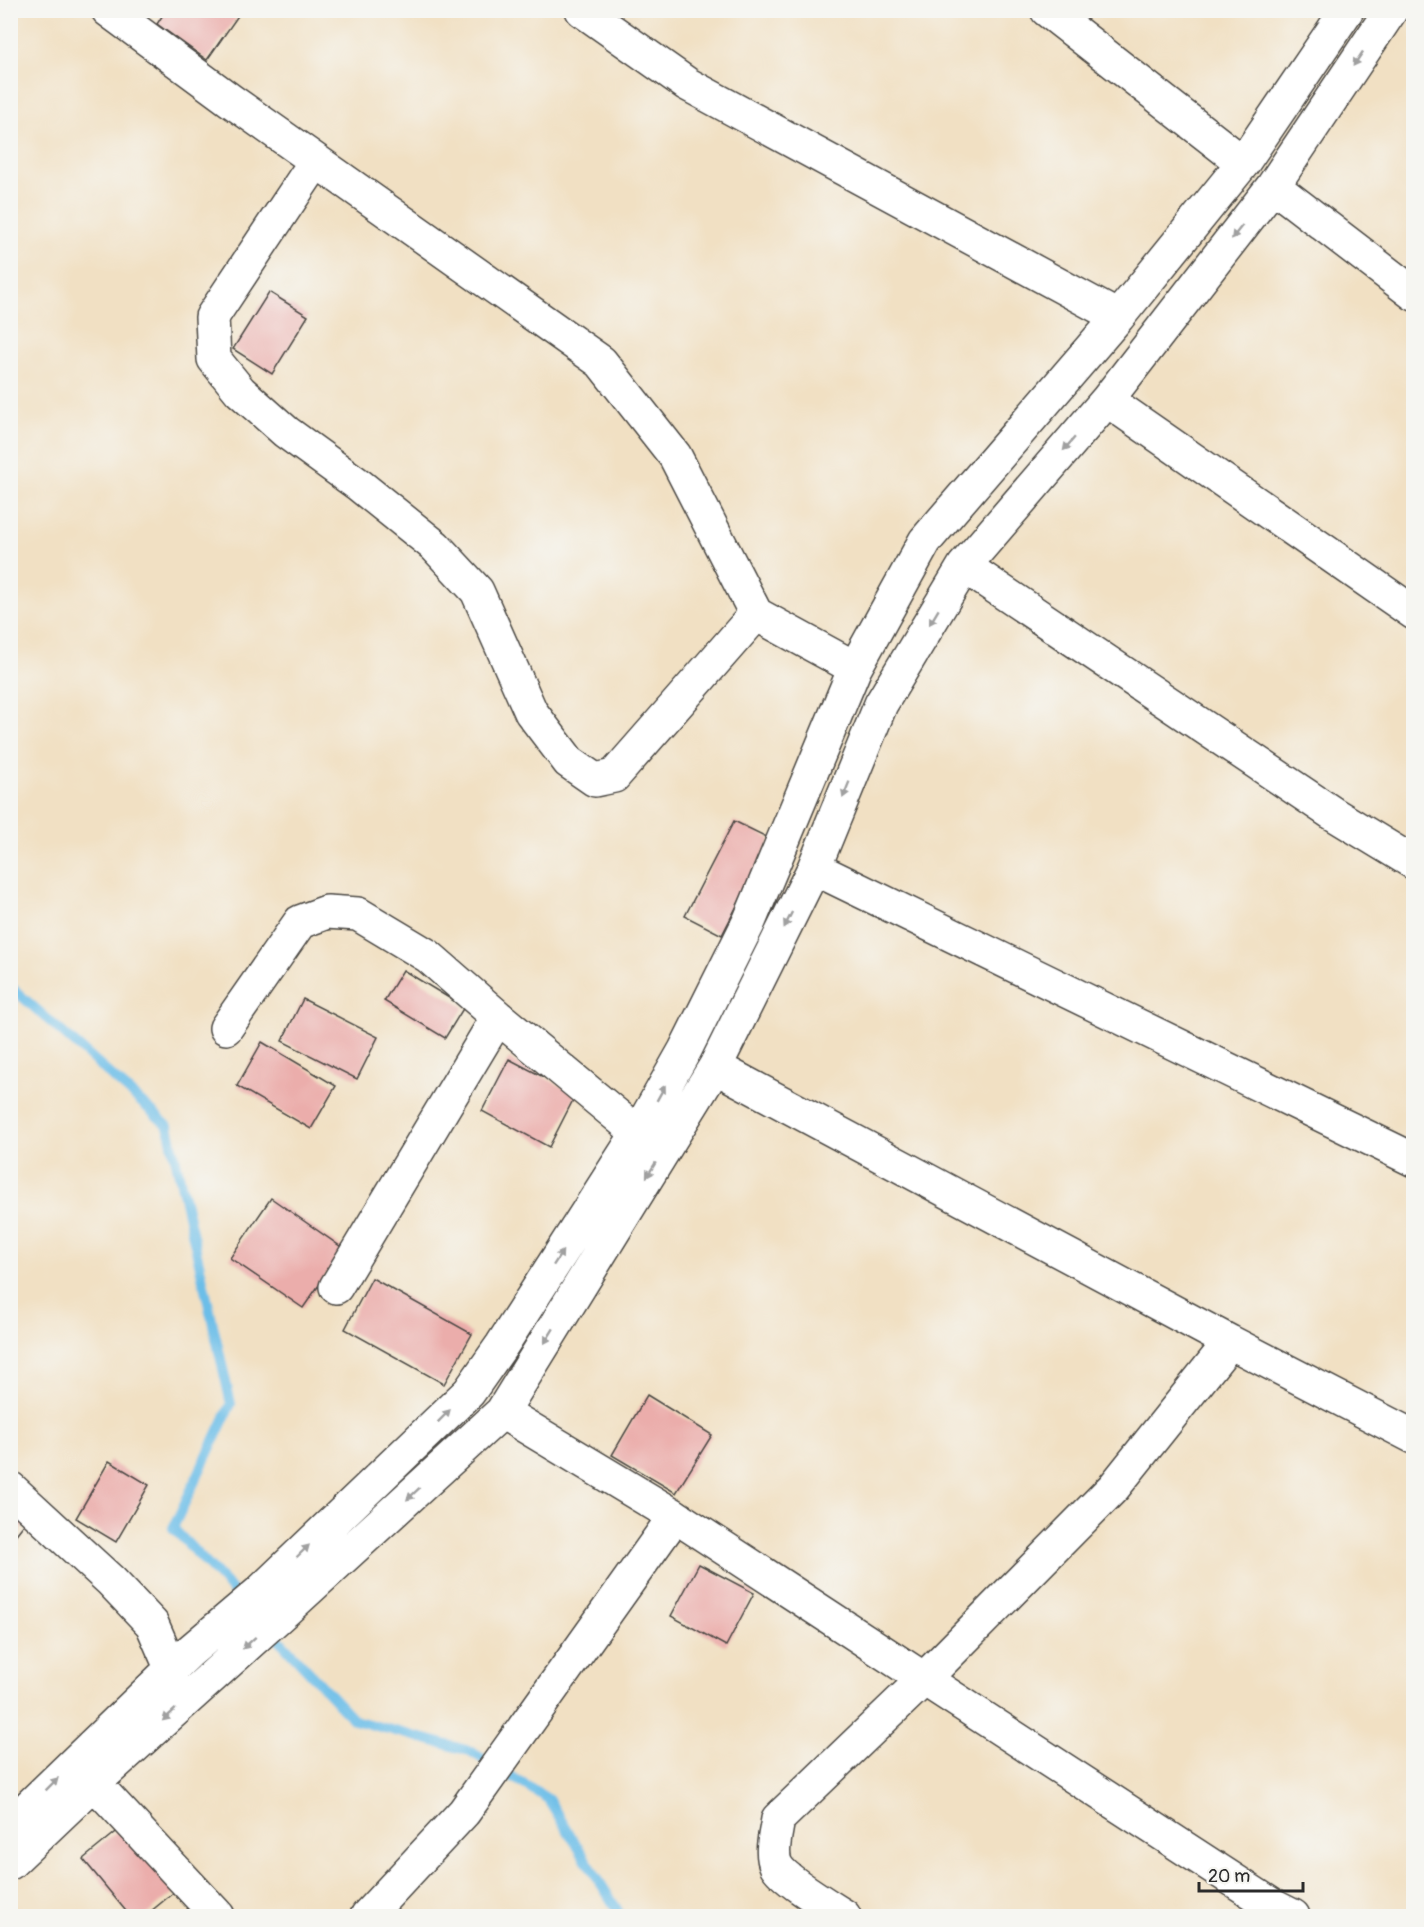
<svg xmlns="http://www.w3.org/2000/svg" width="1424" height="1927" font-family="Pangolin,sans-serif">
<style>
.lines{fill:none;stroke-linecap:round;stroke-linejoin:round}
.stream{stroke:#6cbee8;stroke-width:10}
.building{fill:#ebadab}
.minor-casing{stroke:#494642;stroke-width:36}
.minor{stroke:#fff;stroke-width:33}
.oneway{fill:#a0a0a0}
</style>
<rect width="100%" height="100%" fill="#f6f6f2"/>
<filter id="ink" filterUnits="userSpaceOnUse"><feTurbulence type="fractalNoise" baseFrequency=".0167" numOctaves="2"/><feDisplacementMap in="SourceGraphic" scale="12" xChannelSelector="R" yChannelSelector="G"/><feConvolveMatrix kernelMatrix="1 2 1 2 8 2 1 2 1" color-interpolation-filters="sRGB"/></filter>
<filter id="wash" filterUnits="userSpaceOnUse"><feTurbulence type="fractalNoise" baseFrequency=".008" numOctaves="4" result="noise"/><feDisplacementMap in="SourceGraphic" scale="24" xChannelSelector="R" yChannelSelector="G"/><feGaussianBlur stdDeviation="1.35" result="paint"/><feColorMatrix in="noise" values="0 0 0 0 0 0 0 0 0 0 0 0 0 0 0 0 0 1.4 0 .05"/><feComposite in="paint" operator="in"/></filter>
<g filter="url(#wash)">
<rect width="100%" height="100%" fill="#f1e0c3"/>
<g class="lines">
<!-- stream -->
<path class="stream" d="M10,986L168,1126L231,1404L173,1528L243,1602
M269,1629L354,1720L470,1751L548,1799L621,1916"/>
</g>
<g id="blocks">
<!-- building -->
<path class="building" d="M166,10H242L207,60L157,24Z
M269,292L308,316L272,374L233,349Z
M734,821L771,839L722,935L685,916Z
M403,970L464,1007L445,1038L384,1001Z
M303,999L378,1037L357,1079L282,1041Z
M262,1042L336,1086L311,1129L237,1086Z
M509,1059L576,1094L549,1147L482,1111Z
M271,1198L344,1249L303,1308L230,1258Z
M372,1278L472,1334L444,1384L345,1329Z
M647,1395L712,1435L676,1493L612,1455Z
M109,1461L149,1485L116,1542L76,1518Z
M10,1497L32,1514L10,1542Z
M699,1564L754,1593L726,1646L671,1616Z
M126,1824L178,1889L145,1916H130L83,1859Z"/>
</g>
</g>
<g filter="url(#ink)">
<use href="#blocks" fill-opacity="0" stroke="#494642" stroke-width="1.5"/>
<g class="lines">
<!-- minor casing -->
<g class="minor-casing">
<path id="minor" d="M108,10L230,100L601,362L675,456L756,614L855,668
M582,10L687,84L1118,317
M1047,10L1243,163
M316,161L212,317L214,359L240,391L286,432L359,485L435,546L477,591L531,712L569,762L595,780L614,776L756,614
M1273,186L1414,294
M1107,400L1414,613
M964,566L1332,813L1414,863
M814,868L1414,1160
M226,1028L300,922L327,912L358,914L428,956L498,1017L638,1133
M715,1067L1230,1342L1114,1487L924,1679L1275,1907L1293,1916
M336,1287L498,1017
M1230,1342L1414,1437
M502,1412L675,1516L924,1679L778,1819C776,1833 770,1852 776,1865C783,1879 830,1907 844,1916
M10,1488L111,1581L152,1624L172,1670
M94,1783L218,1916
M10,1825L189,1652L261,1591L469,1392L502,1345L638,1133L685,1050L749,922L855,668L925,541L1118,317L1243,163L1347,10
M10,1863L94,1783L286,1610L502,1412L715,1067L814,868L881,704L964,566L1107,400L1273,186L1391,10
M367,1916L464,1812L675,1516"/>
</g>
<!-- minor -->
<use href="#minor" class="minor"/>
</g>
<!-- one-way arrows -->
<defs><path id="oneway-solid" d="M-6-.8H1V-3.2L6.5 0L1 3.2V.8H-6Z" transform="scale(1.5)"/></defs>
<g class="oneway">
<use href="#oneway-solid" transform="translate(1358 59) rotate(124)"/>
<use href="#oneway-solid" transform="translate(1237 232) rotate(128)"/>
<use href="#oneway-solid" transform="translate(1069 444) rotate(131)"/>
<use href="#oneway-solid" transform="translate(934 617) rotate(121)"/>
<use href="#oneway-solid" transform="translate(846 790) rotate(112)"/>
<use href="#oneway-solid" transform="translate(788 920) rotate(117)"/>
<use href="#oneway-solid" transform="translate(661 1093) rotate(-61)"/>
<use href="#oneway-solid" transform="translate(651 1170) rotate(122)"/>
<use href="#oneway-solid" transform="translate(558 1258) rotate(-57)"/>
<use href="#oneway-solid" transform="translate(549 1336) rotate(122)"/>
<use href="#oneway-solid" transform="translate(444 1416) rotate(-45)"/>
<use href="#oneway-solid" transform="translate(413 1494) rotate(137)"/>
<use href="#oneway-solid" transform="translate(303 1551) rotate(-44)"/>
<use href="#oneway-solid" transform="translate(249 1643) rotate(138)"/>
<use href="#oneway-solid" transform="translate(169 1715) rotate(138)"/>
<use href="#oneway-solid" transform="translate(52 1784) rotate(-45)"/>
</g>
</g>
<!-- margin -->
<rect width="1424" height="1927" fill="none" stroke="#f6f6f2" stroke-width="36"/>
<!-- scale -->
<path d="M1199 1882v9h104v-9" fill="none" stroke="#2b2b2b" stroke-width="3"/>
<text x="1208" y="1882" font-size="18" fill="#2b2b2b" stroke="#f6f6f2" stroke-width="4.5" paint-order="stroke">20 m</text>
</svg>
